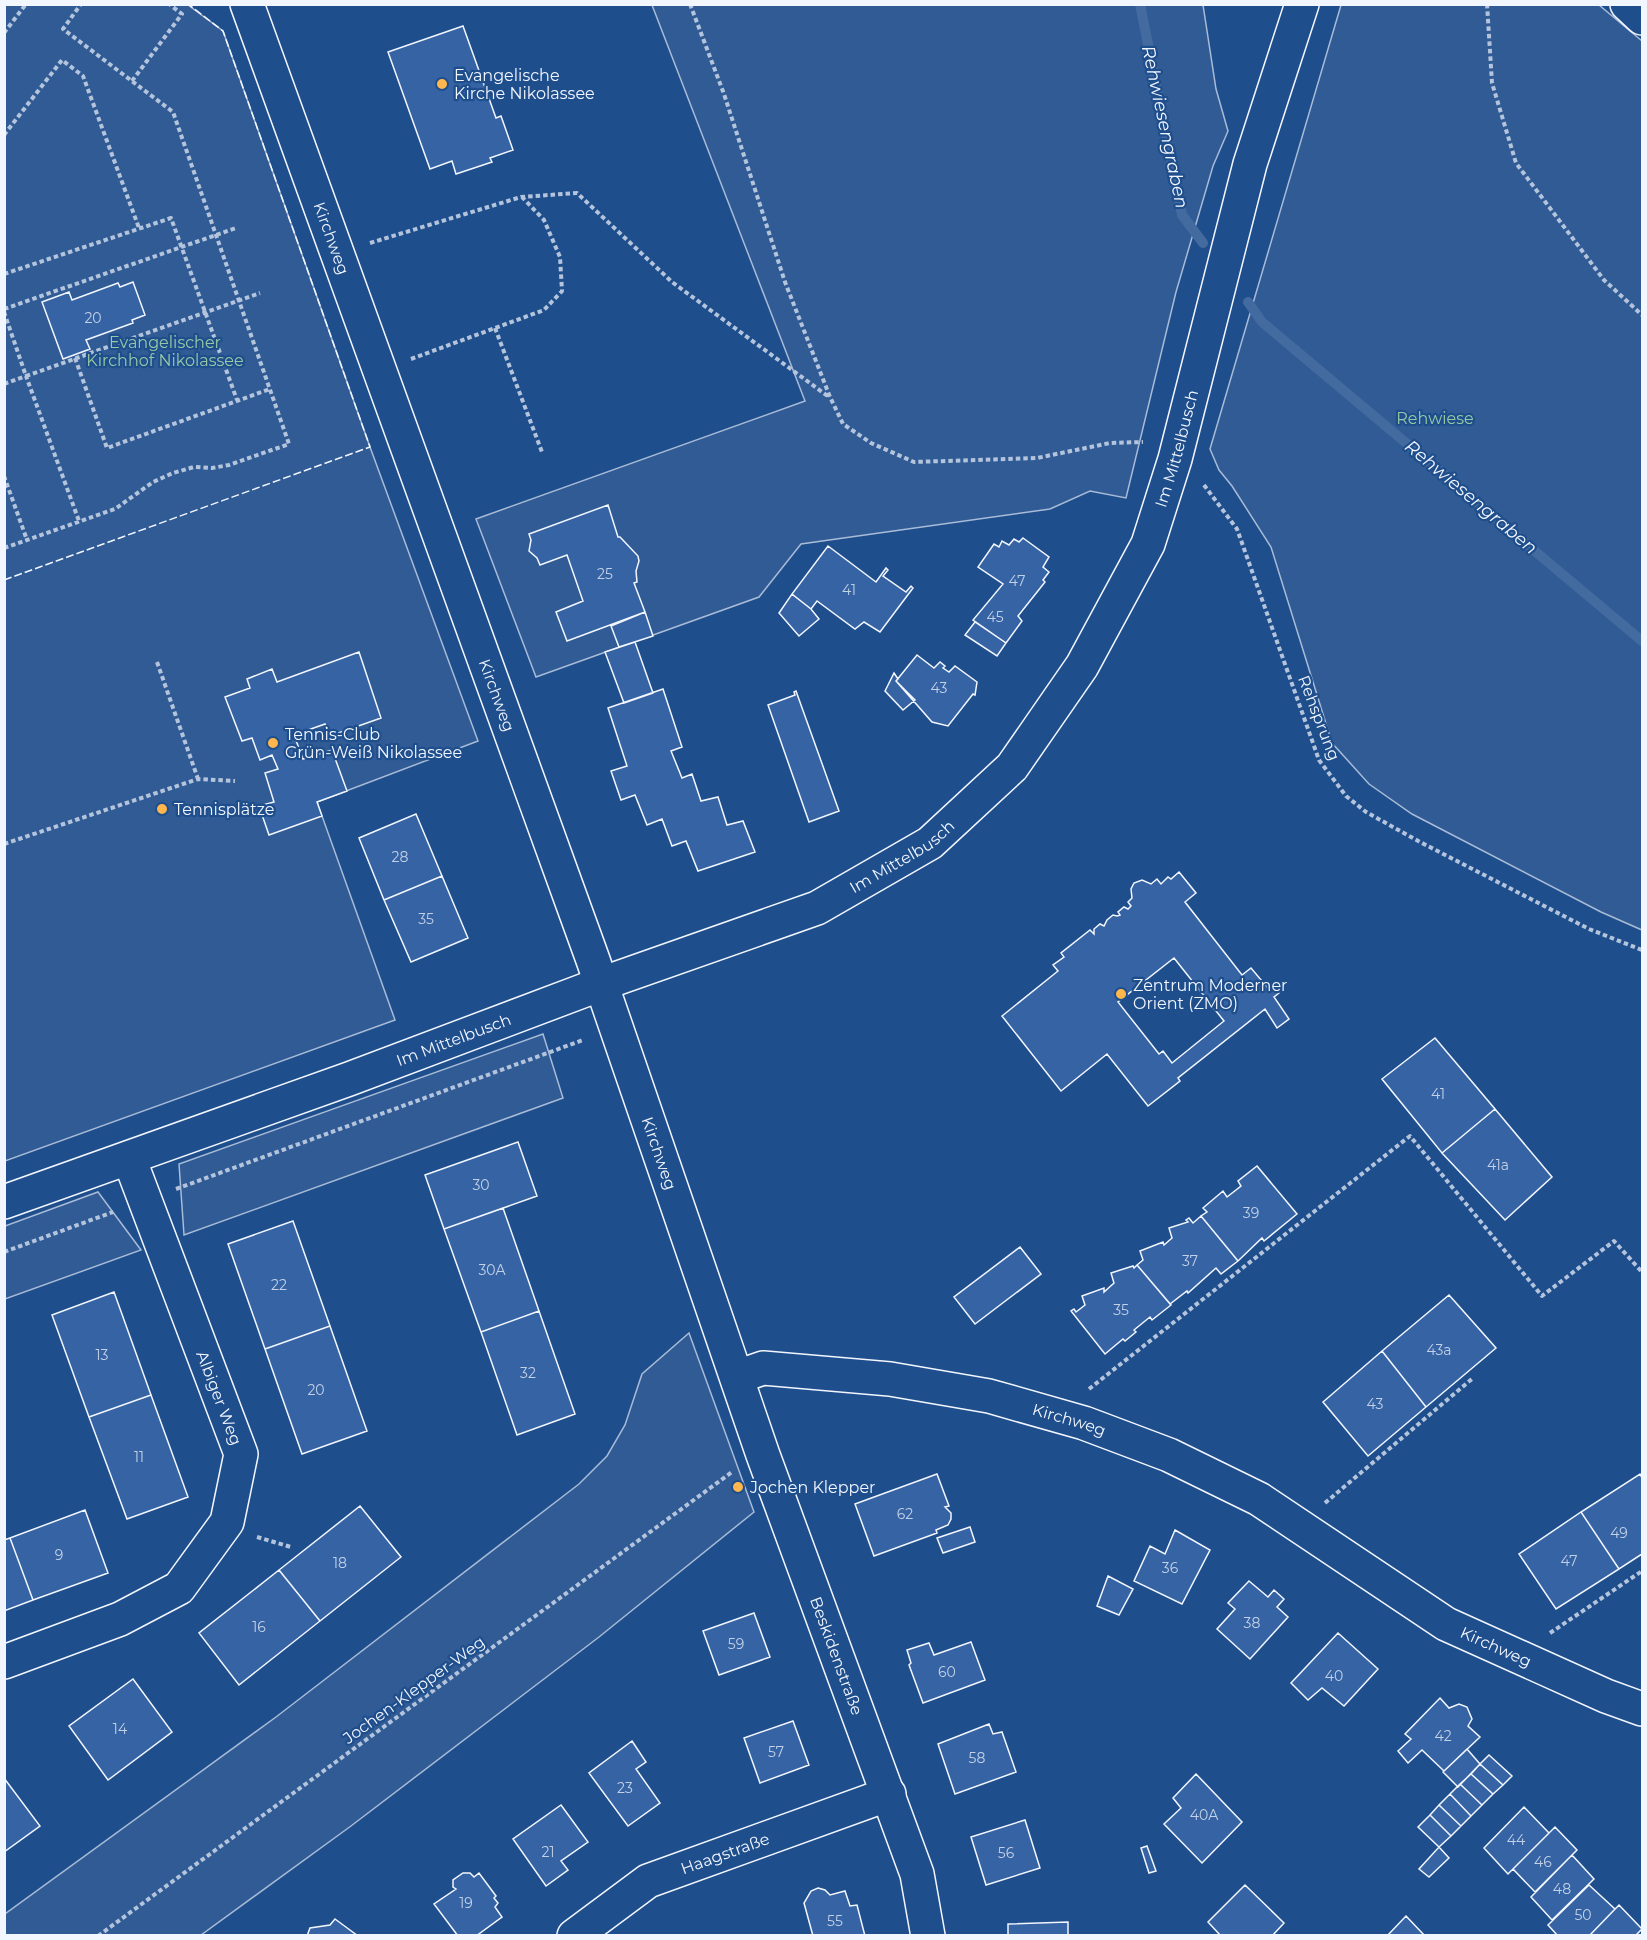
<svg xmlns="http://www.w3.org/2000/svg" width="1647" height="1940" font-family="Montserrat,sans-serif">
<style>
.built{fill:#305b95;stroke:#a8bbd7;stroke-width:1.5}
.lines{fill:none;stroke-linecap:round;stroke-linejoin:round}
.stream{stroke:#446ba0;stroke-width:10}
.building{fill:#3563a3;stroke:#f2f6ff;stroke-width:1.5;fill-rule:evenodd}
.minor-casing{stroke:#f2f6ff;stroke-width:36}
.path{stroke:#b3c4dc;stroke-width:4;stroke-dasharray:4.5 3;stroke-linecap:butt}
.minor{stroke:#1f4e8c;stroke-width:33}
.fence{stroke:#f2f6ff;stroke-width:1.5;stroke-dasharray:8 3;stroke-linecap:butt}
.poi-dot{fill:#ffb74d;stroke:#1f4e8c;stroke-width:2}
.labels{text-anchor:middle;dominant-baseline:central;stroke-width:4.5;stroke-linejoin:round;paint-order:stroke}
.number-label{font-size:14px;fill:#c3d1e8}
.poi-label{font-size:16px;fill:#f2f6ff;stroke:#1f4e8c;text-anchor:start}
.street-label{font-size:16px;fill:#f2f6ff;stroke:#1f4e8c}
.park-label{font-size:16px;fill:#97c8a6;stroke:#1f4e8c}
.water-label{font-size:18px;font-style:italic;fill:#f2f6ff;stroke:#1f4e8c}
</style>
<rect width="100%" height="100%" fill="#1f4e8c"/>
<!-- built -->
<path class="built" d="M5,5H188L223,31L370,447L478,741L317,802L395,1020L5,1161Z
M652,5H1203L1216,89L1228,131L1213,166L1176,292L1126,498L1090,491L1050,509L801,544L759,597L536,677L476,519L805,401Z
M1341,5H1599L1642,41V930L1601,912L1412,814L1369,784L1332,743L1271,547L1232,486L1219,470L1210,449Z
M543,1034L563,1098L184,1235L179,1164Z
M98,1192L141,1250L5,1299V1226Z
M689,1333L754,1512L599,1637L351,1826L201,1935H5V1914L276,1717L579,1484L607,1456L625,1425L642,1374Z"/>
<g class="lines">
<!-- stream -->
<path class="stream" d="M1140,4L1182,215L1203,243
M1248,302L1262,322L1642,641"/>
</g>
<!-- building -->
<path class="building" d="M463,26L496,118L501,116L513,150L490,158L492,162L456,174L452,161L430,169L388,52Z
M133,282L145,315L132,320L133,323L86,340L90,349L63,359L42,302L69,292L72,300L118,283L120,287Z
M608,505L618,537H620L638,556L639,561L636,571L637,582L634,583L645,612L567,641L556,612L583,601L567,555L540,565L537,558L529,551L531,540L529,534Z
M1023,538L1049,557L1043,567L1049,572L1043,580L1045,582L1018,616L1022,621L1006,643L973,620L1003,584L978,567L994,544L999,547L1002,541L1009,545L1014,539L1019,542Z
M828,546L876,582L886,568L888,570L883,576L906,592L911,586L913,588L880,632L864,622L855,629L817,601L811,609L792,594Z
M792,594L811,609L819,619L799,636L779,613Z
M645,612L653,636L619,647L611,626Z
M975,622L1006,643L997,656L965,635Z
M635,642L653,693L624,703L605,652Z
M359,652L381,718L330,736L325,724L294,735L303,759L332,750L347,791L317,802L322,816L269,835L259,806L274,802L265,773L278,769L272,755L260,760L252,738L242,741L225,697L250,688L247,679L272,669L277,682Z
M917,655L934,668L940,662L945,666L943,668L949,672L955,666L977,682L975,695L973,694L948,726L932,722L896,681Z
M894,673L898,679L896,681L915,700L903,710L885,691Z
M663,689L682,747L671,751L682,778L692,774L701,801L718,797L727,825L743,821L755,852L698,871L686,841L672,846L662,819L647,825L635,795L621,800L611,771L627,766L608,708Z
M796,691L839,811L809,822L768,705L795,695L794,692Z
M416,814L442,876L384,900L359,838Z
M1179,872L1196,893L1185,902L1242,975L1251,968L1267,987L1271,984L1278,987L1279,993L1274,997L1289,1019L1277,1028L1265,1009L1178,1078L1180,1081L1148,1106L1107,1054L1061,1091L1002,1016L1058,971L1053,965L1064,957L1061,953L1090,930L1094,934V929L1100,924L1104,926L1107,920L1113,915L1117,916L1120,915L1118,912L1124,907L1128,909L1131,906L1128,902L1132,898L1131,889L1134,883L1142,880L1151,884L1157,879L1161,884L1168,877L1171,879ZM1174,958L1224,1021L1172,1063L1163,1051L1159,1054L1118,1002Z
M442,876L468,938L411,962L384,900Z
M1435,1038L1495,1109L1442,1153L1382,1079Z
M1495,1109L1552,1177L1505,1220L1442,1153Z
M518,1142L537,1196L444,1229L425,1175Z
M1257,1166L1297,1214L1264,1241L1262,1238L1238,1261L1201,1216L1207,1212L1203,1208L1223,1191L1227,1197L1241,1186L1238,1181Z
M503,1208L539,1311L481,1332L444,1229Z
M1201,1216L1238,1261L1221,1274L1216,1268L1188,1293L1187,1291L1170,1304L1137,1265L1143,1260L1140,1251L1163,1242L1164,1245L1172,1238L1169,1228L1188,1222L1186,1220L1189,1218L1193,1223Z
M293,1221L330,1326L265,1349L228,1244Z
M1020,1247L1041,1274L975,1324L954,1297Z
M1137,1265L1171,1305L1152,1320L1150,1317L1134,1330L1136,1332L1125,1341L1123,1339L1105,1354L1071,1311L1074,1309L1076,1312L1085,1305L1082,1296L1104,1288V1292L1114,1283L1111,1273L1133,1266L1134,1268Z
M114,1292L151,1395L89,1417L52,1315Z
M1449,1295L1496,1348L1426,1407L1382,1351Z
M539,1311L575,1414L517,1435L481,1332Z
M330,1326L367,1431L302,1454L265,1349Z
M1382,1351L1426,1407L1368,1456L1323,1402Z
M151,1395L188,1497L127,1519L89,1417Z
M937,1474L949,1506L945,1507L951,1513V1519L948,1525L936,1530L937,1533L874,1556L855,1504Z
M1640,1474L1642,1478V1554L1619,1569L1581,1512Z
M360,1506L401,1557L320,1621L279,1570Z
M85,1510L108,1573L33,1600L10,1538Z
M1581,1512L1619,1569L1556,1609L1519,1554Z
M970,1527L975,1542L943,1553L937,1538Z
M1175,1530L1210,1550L1182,1604L1134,1581L1150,1546L1165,1554Z
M10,1538L33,1600L4,1611V1540Z
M279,1570L320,1621L239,1685L199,1633Z
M1108,1576L1133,1589L1119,1615L1097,1606Z
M1249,1581L1268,1597L1274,1590L1284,1599L1277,1607L1288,1617L1250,1659L1217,1629L1235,1609L1228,1603Z
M754,1613L770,1657L719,1675L703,1631Z
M1338,1633L1378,1669L1344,1706L1322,1688L1308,1700L1291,1683Z
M971,1642L985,1680L923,1703L909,1665L911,1663L907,1650L929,1643L934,1655Z
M133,1679L172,1732L108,1780L69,1726Z
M1440,1698L1449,1708L1459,1704L1467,1707L1472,1719L1468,1726L1480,1737L1444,1771L1422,1750L1408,1763L1398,1751L1411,1739L1405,1734Z
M793,1721L809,1765L760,1783L744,1738Z
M989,1724L993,1734L1002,1732L1016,1772L955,1794L938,1744Z
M632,1741L646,1762L636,1769L660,1803L628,1826L589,1773Z
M1467,1749L1480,1764L1458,1787L1443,1772Z
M1489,1755L1512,1776L1503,1785L1480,1764Z
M1480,1764L1503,1785L1493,1794L1471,1774Z
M1196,1774L1242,1822L1202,1863L1164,1824L1181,1808L1173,1798Z
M1471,1774L1493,1794L1482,1805L1460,1784Z
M4,1778L40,1826L4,1852Z
M1460,1784L1482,1805L1471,1816L1450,1794Z
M1450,1794L1471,1816L1461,1826L1439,1805Z
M561,1805L588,1842L561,1861L568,1870L546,1886L513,1839Z
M1439,1805L1461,1826L1451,1836L1430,1815Z
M1524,1807L1549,1833L1508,1874L1484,1848Z
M1430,1815L1451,1836L1439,1847L1418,1827Z
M1025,1820L1040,1868L986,1885L971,1837Z
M1555,1827L1577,1850L1535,1892L1513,1869Z
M1147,1846L1156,1871L1149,1873L1141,1848Z
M1439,1847L1449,1858L1429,1877L1419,1869Z
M1572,1855L1594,1879L1552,1920L1531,1897Z
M463,1873H470L474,1877L479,1873L496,1896L494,1898L498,1903L495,1907L502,1917L476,1936H458L434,1904L456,1889L453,1887V1880Z
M1245,1885L1284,1923L1272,1936H1221L1208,1922Z
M1589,1885L1615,1909L1589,1936H1558L1548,1925Z
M818,1888L825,1890L830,1895L845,1891L850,1906L857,1905L865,1936H813L804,1903L811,1891Z
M1619,1905L1642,1929L1635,1936H1589Z
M1406,1916L1425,1936H1387Z
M335,1919L358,1936H307L310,1928L330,1925Z
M1068,1922V1936H1008V1924Z"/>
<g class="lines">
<!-- minor casing -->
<g class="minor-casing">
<g id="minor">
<path id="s1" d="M247,4L593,960L763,1455L917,1874L928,1936"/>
<path d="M1627,4L1642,18"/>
<path id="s2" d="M4,1202L349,1079L601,984L817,908L930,843L1012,767L1082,666L1148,544L1175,459L1250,164L1302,4"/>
<path id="s3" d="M737,1377L763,1368L890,1379L989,1396L1084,1423L1169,1455L1259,1499L1446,1624L1606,1696L1642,1709"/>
<path d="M4,1662L120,1619L179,1588L227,1522L241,1454L129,1158"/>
<path id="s4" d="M574,1936L648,1881L889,1794"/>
</g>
</g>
<!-- path -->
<path class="path" d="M690,4L724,94L785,282L830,397L843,424L871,443L914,462L1037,458L1110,443L1143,442
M1487,4L1492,83L1516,163L1604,280L1642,315
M4,33L26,4
M132,81L182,14L169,4
M4,135L62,60L83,76L139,228
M370,243L521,197L577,193L672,282L829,397
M4,274L171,218L237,400
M4,309L236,228
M4,312L26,376L260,293
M495,328L542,452
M75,358L107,448L270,389
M411,359L544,310L562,291L560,257L544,220L522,197
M4,384L26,376L79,521
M4,476L27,540
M1204,485L1237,529L1319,760L1346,796L1366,812L1420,842L1589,929L1642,950
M4,548L115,509L153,482L173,473L194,467L212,468L229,465L289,444L173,112L63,29L81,4
M157,662L198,779
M4,844L198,779L235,781
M176,1189L583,1040
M4,1252L113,1212
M1089,1389L1410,1136L1542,1296L1614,1241L1642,1272
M1325,1503L1473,1378
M257,1537L291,1547
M1550,1633L1642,1571
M98,1936L732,1472"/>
<!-- minor -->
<use href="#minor" class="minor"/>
<!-- fence -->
<path class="fence" d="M4,580L370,447L223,31L188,4"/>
</g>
<!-- markers -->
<g class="poi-dot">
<circle cx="442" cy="84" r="6"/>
<circle cx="273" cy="743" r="6"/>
<circle cx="162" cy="809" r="6"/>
<circle cx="1121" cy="994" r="6"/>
<circle cx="738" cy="1487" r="6"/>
</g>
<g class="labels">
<!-- number labels -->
<g class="number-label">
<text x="93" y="318">20</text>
<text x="605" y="574">25</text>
<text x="1017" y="581">47</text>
<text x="849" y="590">41</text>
<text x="995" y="617">45</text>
<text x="939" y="688">43</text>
<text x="400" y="857">28</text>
<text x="426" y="919">35</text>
<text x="1438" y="1094">41</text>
<text x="1498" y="1165">41a</text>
<text x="481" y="1185">30</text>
<text x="1251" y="1213">39</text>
<text x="1190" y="1261">37</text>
<text x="492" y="1270">30A</text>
<text x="279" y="1285">22</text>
<text x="1121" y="1310">35</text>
<text x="1439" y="1350">43a</text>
<text x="102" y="1355">13</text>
<text x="528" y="1373">32</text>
<text x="316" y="1390">20</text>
<text x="1375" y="1404">43</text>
<text x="139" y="1457">11</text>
<text x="905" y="1514">62</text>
<text x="1619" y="1533">49</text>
<text x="59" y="1555">9</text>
<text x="1569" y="1561">47</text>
<text x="340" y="1563">18</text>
<text x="1170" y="1568">36</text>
<text x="1252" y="1623">38</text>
<text x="259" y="1627">16</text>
<text x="736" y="1644">59</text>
<text x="947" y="1672">60</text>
<text x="1334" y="1676">40</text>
<text x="120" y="1729">14</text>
<text x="1443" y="1736">42</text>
<text x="776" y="1752">57</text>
<text x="977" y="1758">58</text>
<text x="625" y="1788">23</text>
<text x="1204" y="1815">40A</text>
<text x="1516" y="1840">44</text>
<text x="548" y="1852">21</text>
<text x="1006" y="1853">56</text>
<text x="1543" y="1862">46</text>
<text x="1562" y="1889">48</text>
<text x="466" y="1903">19</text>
<text x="1583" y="1915">50</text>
<text x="835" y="1921">55</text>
</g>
<!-- poi labels -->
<g class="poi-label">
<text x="454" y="75">Evangelische<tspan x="454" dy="18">Kirche Nikolassee</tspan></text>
<text x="285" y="734">Tennis-Club<tspan x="285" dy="18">Grün-Weiß Nikolassee</tspan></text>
<text x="174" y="809">Tennisplätze</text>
<text x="1133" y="985">Zentrum Moderner<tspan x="1133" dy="18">Orient (ZMO)</tspan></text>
<text x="750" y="1487">Jochen Klepper</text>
</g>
<!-- street labels -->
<g class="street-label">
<text stroke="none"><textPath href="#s1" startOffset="249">Kirchweg</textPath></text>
<text stroke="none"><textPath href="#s2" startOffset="1468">Im Mittelbusch</textPath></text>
<text stroke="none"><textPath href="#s1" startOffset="735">Kirchweg</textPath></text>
<text transform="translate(1319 718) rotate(69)">Rehsprung</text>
<text stroke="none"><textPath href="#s2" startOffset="964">Im Mittelbusch</textPath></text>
<text stroke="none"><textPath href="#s2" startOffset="478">Im Mittelbusch</textPath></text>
<text stroke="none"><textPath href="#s1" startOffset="1221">Kirchweg</textPath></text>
<text transform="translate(219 1398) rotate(69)">Albiger Weg</text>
<text stroke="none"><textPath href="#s3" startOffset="339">Kirchweg</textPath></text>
<text stroke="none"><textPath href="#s3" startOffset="825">Kirchweg</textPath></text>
<text stroke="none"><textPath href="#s1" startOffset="1754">Beskidenstraße</textPath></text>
<text transform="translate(414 1690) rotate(-36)">Jochen-Klepper-Weg</text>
<text stroke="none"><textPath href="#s4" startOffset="174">Haagstraße</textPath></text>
</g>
<!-- park labels -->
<g class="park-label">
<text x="165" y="342">Evangelischer<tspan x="165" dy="18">Kirchhof Nikolassee</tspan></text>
<text x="1435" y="418">Rehwiese</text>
</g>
<!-- water labels -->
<g class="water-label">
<text transform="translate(1165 127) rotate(78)">Rehwiesengraben</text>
<text transform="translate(1471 497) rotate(40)">Rehwiesengraben</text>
</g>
</g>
<!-- border -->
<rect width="1647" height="1940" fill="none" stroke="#f2f6ff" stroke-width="12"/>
</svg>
